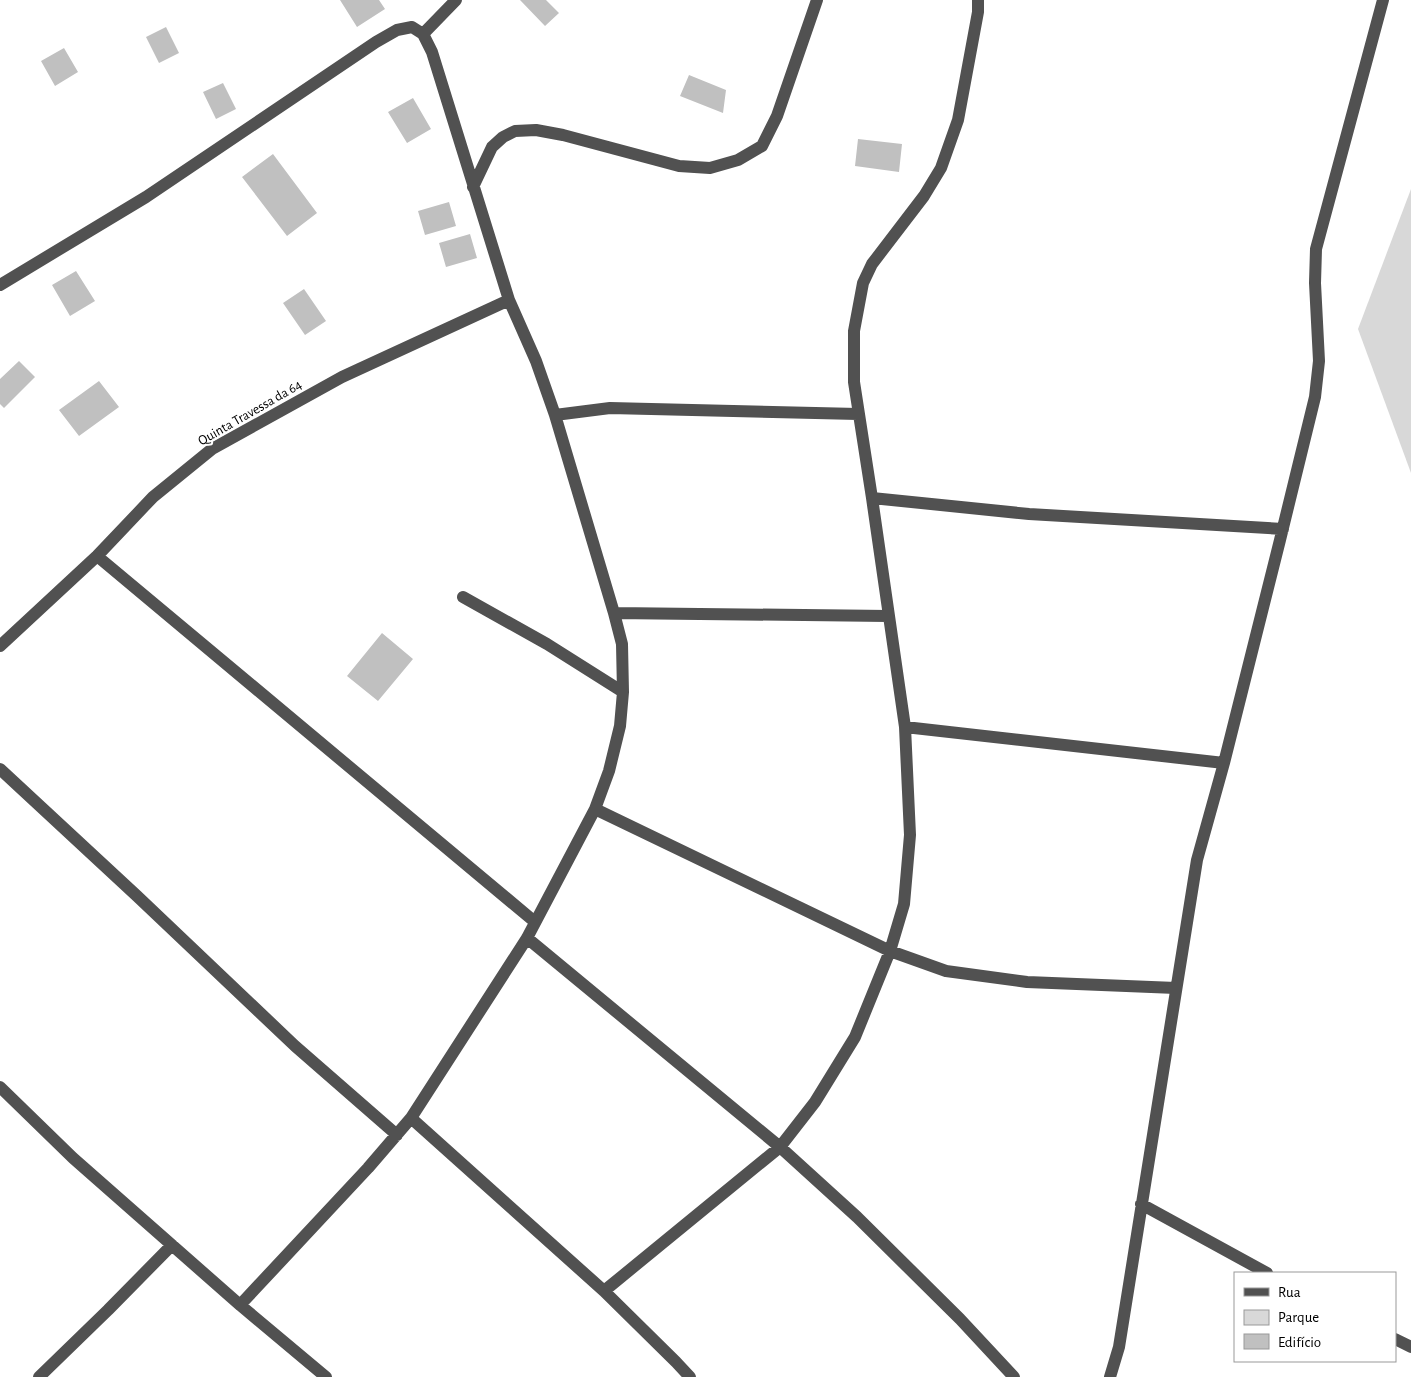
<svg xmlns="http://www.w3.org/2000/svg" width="1411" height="1377" font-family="'Alegreya Sans',sans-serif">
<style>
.green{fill:#d8d8d8}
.building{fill:#c0c0c0}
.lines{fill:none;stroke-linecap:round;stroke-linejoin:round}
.minor{stroke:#515151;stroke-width:12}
.labels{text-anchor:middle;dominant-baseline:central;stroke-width:4;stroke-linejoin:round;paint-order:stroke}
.street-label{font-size:14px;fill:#000;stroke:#fff}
</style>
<rect width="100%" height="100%" fill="#fff"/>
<!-- green -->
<path class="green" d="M1411,189V473L1358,329Z"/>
<!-- building -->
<path class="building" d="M340,0H379L385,9L357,27Z
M520,0H546L559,13L545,26Z
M166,27L179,53L159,63L146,37Z
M64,48L78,72L55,86L41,61Z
M689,75L726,90L723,113L680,96Z
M223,83L236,109L216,119L203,92Z
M413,98L431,129L407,143L388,112Z
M858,139L902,144L899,172L855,166Z
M273,154L317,213L287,236L242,177Z
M449,202L456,226L425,235L418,211Z
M470,234L477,258L446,267L439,243Z
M76,271L95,301L70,316L52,285Z
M304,289L326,321L305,335L283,303Z
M19,361L35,377L4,408L0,404V379Z
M99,381L119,407L79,436L59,410Z
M382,633L413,659L378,701L347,676Z"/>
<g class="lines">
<!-- minor -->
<path class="minor" d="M423,34L456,0
M473,187L492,147L503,137L515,131L536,130L563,135L679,166L710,168L738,160L762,146L777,116L817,0
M0,285L146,197L376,42L397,30L412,27L423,34L432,52L509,300L536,361L555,415L614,613L622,644L623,692L620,726L609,771L595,809L527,938L411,1118L368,1168L240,1305
M555,415L610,408L858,414
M872,498L1029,514L1283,529
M97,556L535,922
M463,597L547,644L623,692
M614,613L888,616
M0,646L97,556L153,497L212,449L342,377L509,300
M905,727L1224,763
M0,769L137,896L295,1046L397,1135
M595,809L890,951L946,971L1027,982L1176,988
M527,938L780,1147L857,1217L960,1319L1014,1377
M0,1087L73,1158L240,1305L326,1377
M411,1118L604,1291L676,1362L690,1377
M1141,1204L1267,1273
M604,1291L780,1147L815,1102L855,1037L890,951L904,904L910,835L905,727L872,498L854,382V331L863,283L872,264L924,196L941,168L958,120L978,12V0
M1395,1339L1411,1347
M39,1377L108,1310L172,1245
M1110,1377L1119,1347L1197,860L1224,763L1280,540L1315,397L1319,361L1315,283L1316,249L1383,0"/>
</g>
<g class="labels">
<!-- street labels -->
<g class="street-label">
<text transform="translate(250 413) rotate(-30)">Quinta Travessa da 64</text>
</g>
</g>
<!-- legend -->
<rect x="1234" y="1272" width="162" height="90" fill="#ffffff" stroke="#999999"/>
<rect x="1244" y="1288" width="25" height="8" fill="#515151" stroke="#999999"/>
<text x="1278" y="1297" font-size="15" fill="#000000">Rua</text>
<rect x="1244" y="1310" width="25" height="15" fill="#d8d8d8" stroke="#999999"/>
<text x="1278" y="1322" font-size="15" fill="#000000">Parque</text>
<rect x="1244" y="1334" width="25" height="15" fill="#c0c0c0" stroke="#999999"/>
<text x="1278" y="1347" font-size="15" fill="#000000">Edifício</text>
</svg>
